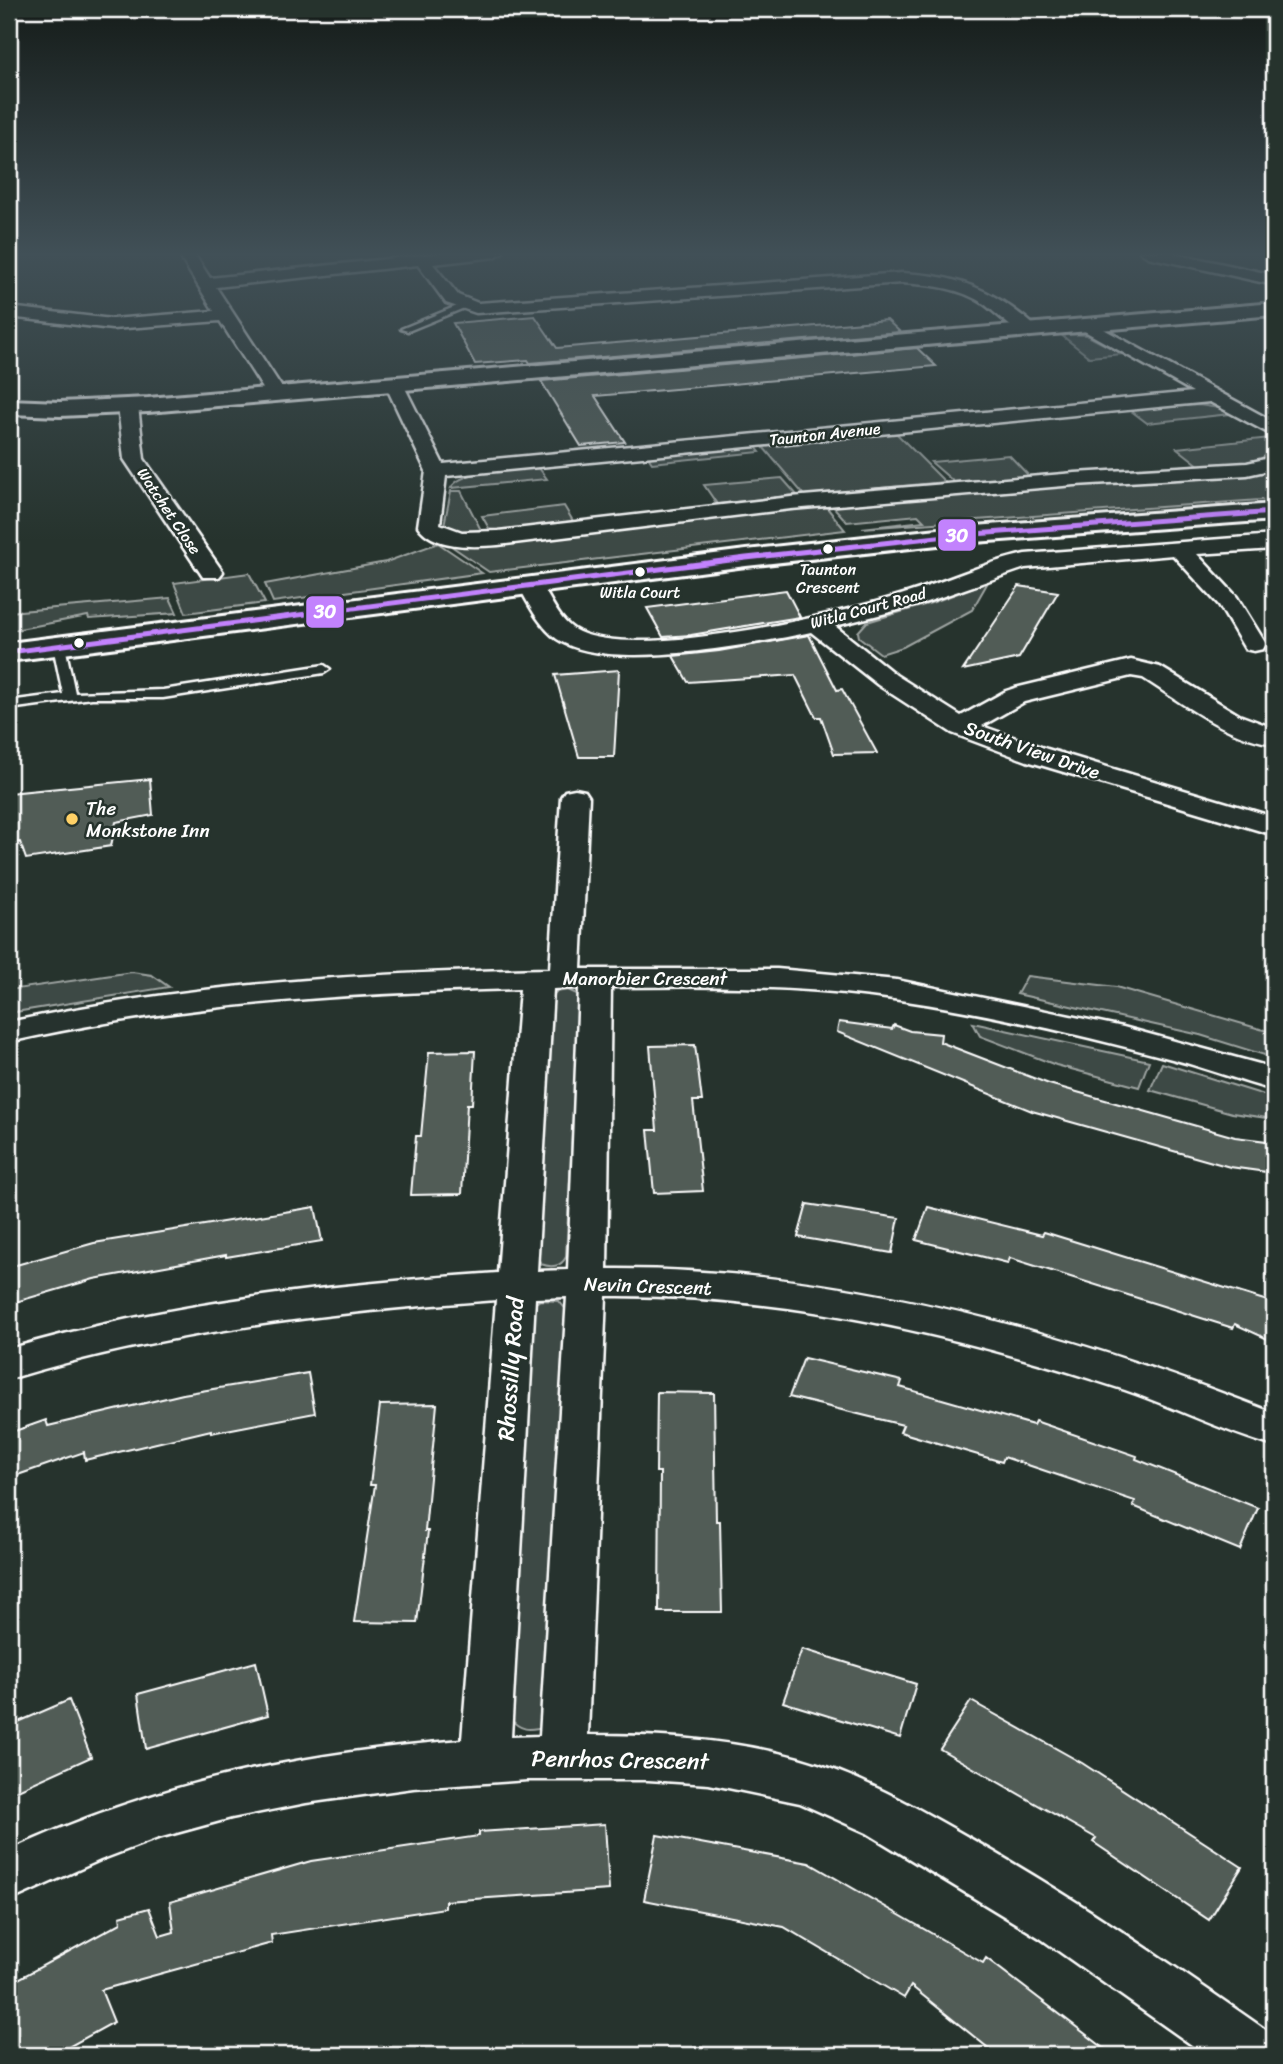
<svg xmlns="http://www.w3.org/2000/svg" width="1283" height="2064" font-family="Sriracha,sans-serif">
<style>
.green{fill:#3e4944;stroke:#9ea4a2;stroke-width:2}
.building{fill:#515c57;stroke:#fff;stroke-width:2}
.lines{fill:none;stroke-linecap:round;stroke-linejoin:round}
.lane-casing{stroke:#fff;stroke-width:5}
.street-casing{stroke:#fff;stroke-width:5}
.secondary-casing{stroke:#fff;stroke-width:6}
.lane{fill:#26332d;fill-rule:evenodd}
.street{fill:#26332d;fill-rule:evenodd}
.secondary{fill:#26332d;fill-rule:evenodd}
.bus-1-casing{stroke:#26332d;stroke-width:9}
.bus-1{stroke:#c282fd;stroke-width:5}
.bus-dot{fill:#fff;stroke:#26332d;stroke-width:2.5}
.poi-dot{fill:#ffd166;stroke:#26332d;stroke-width:2.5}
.labels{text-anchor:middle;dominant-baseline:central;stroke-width:5;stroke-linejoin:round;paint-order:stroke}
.far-street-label{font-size:16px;fill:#fff;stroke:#26332d}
.far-bus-label{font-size:16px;fill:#fff;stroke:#26332d}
.street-label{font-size:19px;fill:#fff;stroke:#26332d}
.poi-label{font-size:19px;fill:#fff;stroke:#26332d;text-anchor:start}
.near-street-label{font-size:23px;fill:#fff;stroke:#26332d}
.line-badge{stroke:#26332d;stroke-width:2.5}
.badge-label{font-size:19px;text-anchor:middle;font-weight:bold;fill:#fff}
</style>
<rect width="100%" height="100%" fill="#26332d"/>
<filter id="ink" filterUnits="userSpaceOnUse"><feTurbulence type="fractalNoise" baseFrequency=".0143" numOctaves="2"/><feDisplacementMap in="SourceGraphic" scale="14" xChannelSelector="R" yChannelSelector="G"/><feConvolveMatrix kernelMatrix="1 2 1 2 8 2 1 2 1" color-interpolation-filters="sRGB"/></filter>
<g filter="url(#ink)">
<!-- green -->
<path class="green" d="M1060,334L1086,335L1123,354L1089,357Z
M1199,405L1219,408L1230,414L1147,423L1130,410Z
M896,433L945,482L804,495L763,447Z
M1270,438L1273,447C1262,469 1221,464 1200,466L1177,448Z
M756,447L760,452L652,463L648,457Z
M1009,455L1030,477L954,482L931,462Z
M539,468L547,479L451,488C462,468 518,470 539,468Z
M1274,468V499L862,528L924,521L918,515L847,522L830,503Z
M782,478L797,495L717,504L704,485Z
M451,491H461L482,532H462L444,525Z
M824,504L845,530L489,572L444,541Z
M564,506L573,521L491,532L482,516Z
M438,543L482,573L273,602L265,584L386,562Z
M249,573L265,603L186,613L174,583Z
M988,582L972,610L903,647L881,654L859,637L858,632L867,622L931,603Z
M170,598L177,613L89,619L88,616L9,631V612Z
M132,972L152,975L169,987L9,1013V990Z
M1027,976L1116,987L1274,1033V1058L1200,1035L1017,994Z
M568,990L579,995L566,1257C561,1267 551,1268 541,1264L538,1258L553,995L556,992Z
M973,1023L1149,1061L1139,1087L1056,1065L980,1036Z
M1162,1063L1274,1098V1119L1232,1113L1150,1090Z
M540,1300L559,1301L567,1311L546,1726C529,1731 520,1731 509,1717L532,1306Z"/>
<!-- building -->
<path class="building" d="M535,316L557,348L887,320L900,332L530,363L528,360L475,364L453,323Z
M917,348L936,366L595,396L625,442L581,446L541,381Z
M1019,586L1058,592L1019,658L963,670Z
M786,590L800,617L691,635L663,637L647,608Z
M809,635L837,690L842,689L877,753L834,754L821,717H816L795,675L688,682L673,656L719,651Z
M619,670L614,757H579L555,675Z
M150,779L153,815L116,822L111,846L26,859L20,842L9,843V793Z
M839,1022L892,1029L894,1025L910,1031L941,1034L940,1042L1049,1084L1235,1137L1274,1142V1173L1230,1167L1032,1111L837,1032Z
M695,1045L702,1101H693L703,1191L654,1193L648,1130H657L650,1046Z
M475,1051L472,1104H467L462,1194L411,1195L416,1136H421L429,1052Z
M807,1204L899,1218L892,1253L798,1237Z
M315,1207L322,1241L226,1257V1255L94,1279L9,1304V1267L94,1243Z
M928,1207L1042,1235L1044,1232L1274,1303V1342L1235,1324L1233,1328L1010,1258L1008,1263L916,1240Z
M804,1358L902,1381L900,1387L1033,1425L1035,1421L1137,1456L1136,1459L1258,1508L1240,1550L1133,1506L1135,1501L1004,1457L1002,1462L900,1432L903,1425L789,1397Z
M308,1373L315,1413L211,1433V1430L85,1460L84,1452L9,1478V1433L46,1420L48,1426L183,1394Z
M657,1392L714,1393L716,1521H720L722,1612H659L660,1472H656Z
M437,1404L425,1531H428L417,1623L354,1622L375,1485H370L380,1405Z
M802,1649L916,1684L900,1738L783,1702Z
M256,1662L268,1715L146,1749L138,1694Z
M69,1700L91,1757L9,1794V1726Z
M971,1701L1082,1763L1242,1867L1209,1920L1093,1842L1096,1838L940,1749Z
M605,1824L609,1890L445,1901V1908L271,1935L272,1943L101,1990L114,2022L54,2055H9V1984L121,1923L120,1916L149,1908L160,1936L174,1932L170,1902L311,1861L479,1836V1832Z
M657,1835L809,1863L983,1963L986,1958L1113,2055H997L911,1986L904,1998L784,1927L644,1900Z"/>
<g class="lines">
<!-- lane casing -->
<g class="lane-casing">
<path id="lane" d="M462,304L469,306L408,331L401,329Z
M59,642L65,646L75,693L163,690L324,665L330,669L324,673L163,698H92L9,709V701L63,694L53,646Z"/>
</g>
<!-- street casing -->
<g class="street-casing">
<path id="street" d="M9,252H18L9,257Z
M177,252H193L210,278L452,252H503L495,257L433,264L458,295L478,303L902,273C944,275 978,283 1012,308C1021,315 1031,321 1038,330L1035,334C1017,338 996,311 981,302C956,287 930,285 902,283L476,313L446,303L418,265L216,287L286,394L276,400L269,398L220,321L112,329L9,317V307L112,319L214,311Z
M1140,252H1169L1274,275V285L1148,257Z
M1087,320L1274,422V436L1210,402L446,476L440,524L462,532L498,531L791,497L1075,473L1247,463L1274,457V469L1247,475L1075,485L791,509L498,545C473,547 434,549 418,526L426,471L385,384L394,378L401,380L443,464L1193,392L1081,329L1078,325Z
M128,400L138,406L144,459L223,572L219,577H203L124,459L118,406Z
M1274,535V549L1197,554L1237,597L1266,644L1263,649L1254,651L1245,649L1219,605L1173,555L1025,568L918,605L835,626L896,675L961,716L1006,691L1015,688L1131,660L1160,667L1239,715L1274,728V744C1225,737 1184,704 1143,678L1131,676L1024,702L982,726L1047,749L1274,817V835L1027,761L952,733L878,685L811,632C754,644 607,673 557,639C539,626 528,603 517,583L521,578H537C550,596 558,622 579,632C642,660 836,615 904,594C945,582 983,563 1025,554Z
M575,789L585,791L589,797L581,969H777L897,980L1123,1027L1274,1068V1090C1240,1081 1206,1068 1172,1059C1074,1033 972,1009 871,996C785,985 697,986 611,987L607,1269C834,1267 1064,1330 1274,1413V1446C1224,1432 1175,1407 1125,1390C959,1335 782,1294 606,1296L588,1735C659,1735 730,1739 798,1758C859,1775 912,1805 966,1836C1073,1896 1173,1965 1273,2035L1274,2055H1206L1040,1938L867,1833L800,1803L709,1784L648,1780H527L413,1788L306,1803L231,1818L158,1838L100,1860L9,1901V1851C157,1782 300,1753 462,1740L496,1300C332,1312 166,1331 9,1379V1349C167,1302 334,1284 498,1273L520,989C348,993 178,1004 9,1042V1022C188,983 367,973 550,969L561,797L565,791ZM579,988L568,1270L537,1271L553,989ZM567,1297L540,1736L511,1737L535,1298Z"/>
</g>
<!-- secondary casing -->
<g class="secondary-casing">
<path id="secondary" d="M1274,303V315L148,412L60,416L9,414V400L60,402L148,398Z
M1274,504V520L947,544L746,566L9,661V643L746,550L947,528Z"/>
</g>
<!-- lane -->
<use href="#lane" class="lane"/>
<!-- street -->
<use href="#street" class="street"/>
<!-- secondary -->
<use href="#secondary" class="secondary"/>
<!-- bus-1 casing -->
<g class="bus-1-casing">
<path id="bus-1" d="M9,652L746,558L947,536L1274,512"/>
</g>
<!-- bus-1 -->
<use href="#bus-1" class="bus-1"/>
</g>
</g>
<!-- sky -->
<linearGradient id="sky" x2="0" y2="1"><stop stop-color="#151c19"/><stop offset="0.47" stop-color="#415057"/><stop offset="1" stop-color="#415057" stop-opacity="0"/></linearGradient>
<rect width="1283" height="541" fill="url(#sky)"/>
<!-- markers -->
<g class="bus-dot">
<circle cx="828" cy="549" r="6"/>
<circle cx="640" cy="572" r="6"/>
<circle cx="79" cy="643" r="6"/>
</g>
<circle class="poi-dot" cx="72" cy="819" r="7"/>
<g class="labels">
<!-- far-street labels -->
<g class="far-street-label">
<text transform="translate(825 434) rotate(-6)">Taunton Avenue</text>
<text transform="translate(169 511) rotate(56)">Watchet Close</text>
<text transform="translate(868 608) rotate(-15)">Witla Court Road</text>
</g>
<!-- far-bus labels -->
<g class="far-bus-label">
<text x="828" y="569">Taunton<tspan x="828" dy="18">Crescent</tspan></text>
<text x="640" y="592">Witla Court</text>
</g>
<!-- street labels -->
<g class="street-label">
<text transform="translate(1032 750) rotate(19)">South View Drive</text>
<text x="645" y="978">Manorbier Crescent</text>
<text transform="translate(648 1286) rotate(2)">Nevin Crescent</text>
</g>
<!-- poi labels -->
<g class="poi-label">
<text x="86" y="808">The<tspan x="86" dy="22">Monkstone Inn</tspan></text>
</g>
<!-- near-street labels -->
<g class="near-street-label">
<text transform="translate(511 1369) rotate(-86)">Rhossilly Road</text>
<text transform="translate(620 1760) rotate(1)">Penrhos Crescent</text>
</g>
</g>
<g class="line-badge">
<rect x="937" y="518" width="40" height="34" rx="7" fill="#c282fd"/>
<rect x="305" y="595" width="40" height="34" rx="7" fill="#c282fd"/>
</g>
<g class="badge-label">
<text x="957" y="542">30</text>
<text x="325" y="618">30</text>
</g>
<!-- margin -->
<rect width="1283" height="2064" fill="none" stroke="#26332d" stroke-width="35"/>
<rect x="18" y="18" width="1248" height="2029" fill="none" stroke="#fff" stroke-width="2.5" filter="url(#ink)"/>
</svg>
